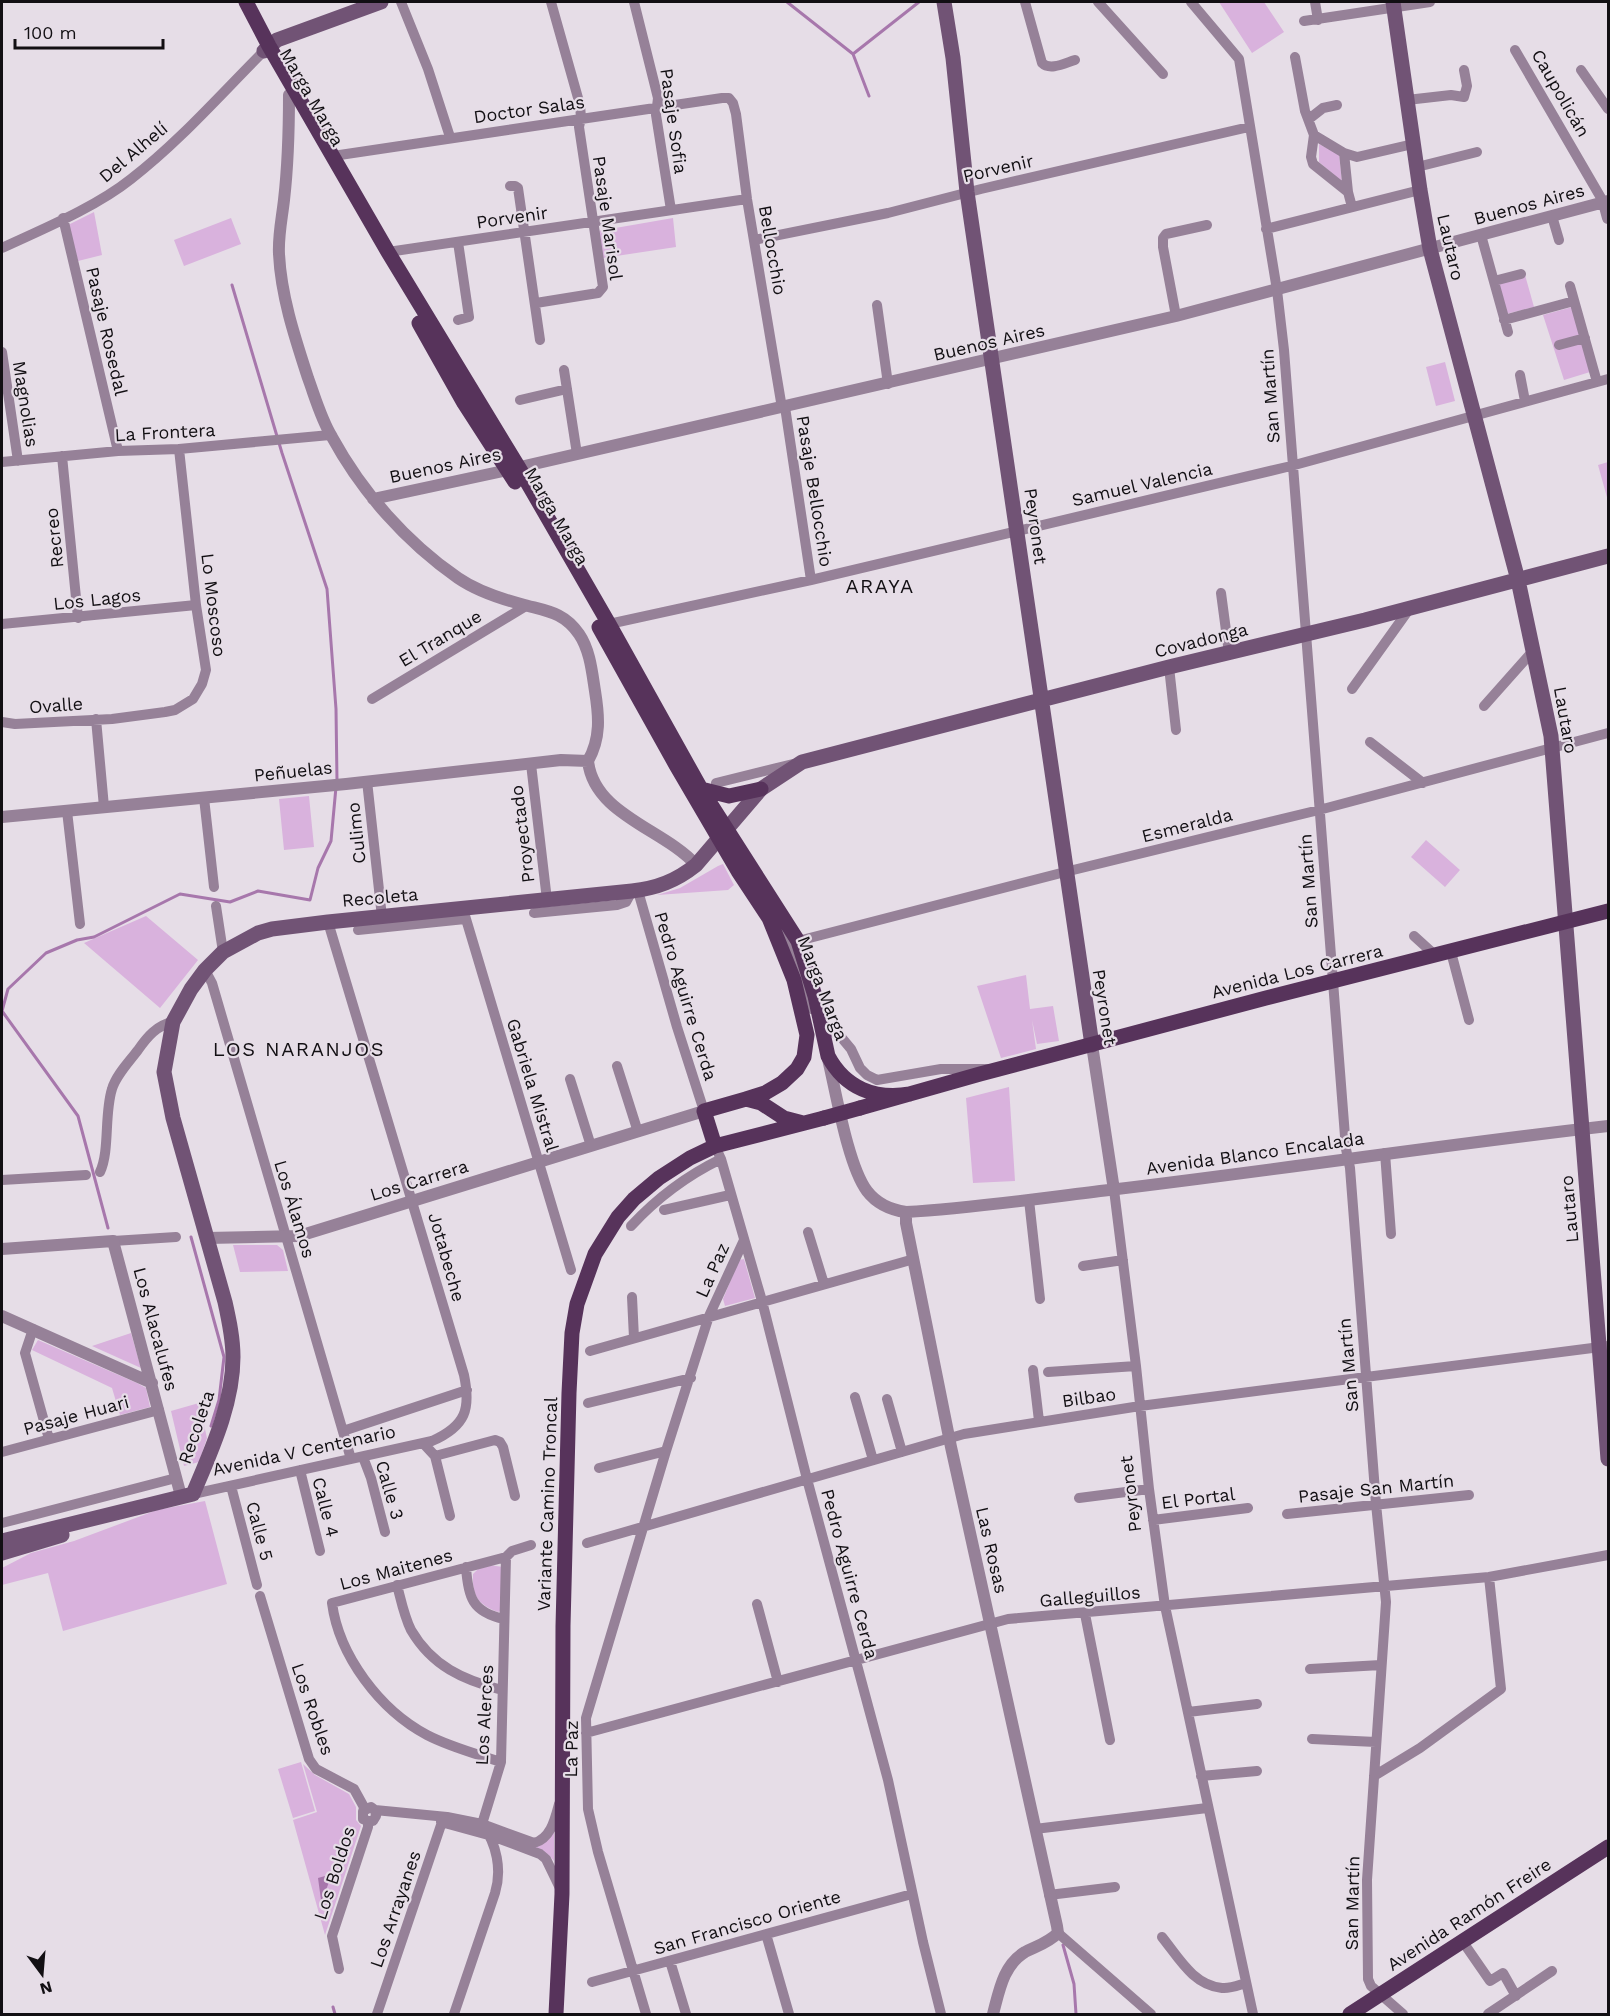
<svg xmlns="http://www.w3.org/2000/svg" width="1610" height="2016" font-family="'Work Sans',sans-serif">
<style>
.green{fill:#d9b2dd}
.water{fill:#a777ac}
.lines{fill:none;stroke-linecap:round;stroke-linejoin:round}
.stream{stroke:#a777ac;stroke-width:3}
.minor{stroke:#968198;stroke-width:10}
.tertiary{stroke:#968198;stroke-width:12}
.secondary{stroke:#715375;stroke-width:15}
.primary{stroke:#57335b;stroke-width:15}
.primary-bridge{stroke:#57335b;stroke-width:15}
.labels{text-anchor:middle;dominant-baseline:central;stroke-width:4.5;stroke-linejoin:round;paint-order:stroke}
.street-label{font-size:18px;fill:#120f13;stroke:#e6dde7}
.neighbourhood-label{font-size:20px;letter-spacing:1.5px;fill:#120f13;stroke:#e6dde7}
</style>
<rect width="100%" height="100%" fill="#e6dde7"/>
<!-- green -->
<path class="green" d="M1219,2H1264L1284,32L1252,53Z
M1319,144L1339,154L1342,182L1319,162Z
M94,212L102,255L78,261L68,225Z
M231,218L241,244L184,266L174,240Z
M673,218L676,247L603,258L598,231Z
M1525,275L1534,307L1506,314L1497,283Z
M1572,307L1590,372L1564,380L1543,315Z
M1445,362L1455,401L1436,406L1426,367Z
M1608,462V501L1598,465Z
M309,796L314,847L284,850L279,799Z
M1426,840L1460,870L1445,887L1411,857Z
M723,864L734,885L728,890L657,895L680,888L718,866Z
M146,916L198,960L160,1008L84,943Z
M1026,975L1030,1009L1053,1006L1059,1041L1037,1044L1032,1020L1036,1049L1001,1058L977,986Z
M1009,1087L1015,1181L973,1183L966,1098Z
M233,1245H277L283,1250L288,1271L240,1272Z
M744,1259L755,1298L725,1306L723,1299L739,1260Z
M131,1333L141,1368L92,1346Z
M38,1340L137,1383L146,1388L150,1407L120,1415L112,1388L32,1350Z
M199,1403L207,1438L199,1462L184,1466L171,1411Z
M205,1501L227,1584L63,1631L48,1573L2,1585V1568L31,1553L74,1541L157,1510Z
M489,1565L503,1567L501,1611L498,1612C477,1604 472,1595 473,1574L480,1567Z
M301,1762L315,1811L293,1818L278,1769Z
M303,1764L315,1775L349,1794L356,1807V1820L361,1826L325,1935L293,1820L317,1812Z
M554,1830V1861L549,1855L531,1847Z"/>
<!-- water -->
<path class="water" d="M325,1876L329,1882L326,1890L328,1898L321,1900L318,1878Z"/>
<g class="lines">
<!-- stream -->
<path class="stream" d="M787,2L853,54L869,96
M853,54L919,2
M232,285L282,453L327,589L336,709L337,781
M108,1228L78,1116L2,1011L8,989L46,953L77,940L94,937L180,894L230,902L258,891L310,900L318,868L331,841L336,787
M191,1237L224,1357L219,1400L211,1426
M1063,1945L1074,1984L1076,2014
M333,2007L335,2014"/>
<!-- minor -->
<path class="minor" d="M401,2L428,69L450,137
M634,2L658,98L656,115L671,210
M1025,2L1042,63C1050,71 1065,63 1075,60
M1098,2L1163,74
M1191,2L1239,59L1277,290L1284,350L1346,1149L1350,1168L1376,1504L1386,1602L1367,1880L1368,1979L1371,1986L1403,2014
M1315,2L1318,20
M1304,21L1430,2
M1515,50L1604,203
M1295,57L1305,111L1314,135L1344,153L1357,157L1413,144
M1581,70L1608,109
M1407,100L1451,95L1464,97L1467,86L1464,70
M1309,119L1323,108L1337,105
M1314,135L1311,157L1313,164L1348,192L1352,207
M1344,153L1348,192
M333,156L722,98H729L733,103L736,114L747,199L782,408
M1417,167L1477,152
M510,186H515L518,188L540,340
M1552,216L1559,240
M63,218L118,451
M1266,229L1420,190
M1481,235L1508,332
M754,240L888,213L981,189L1249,127
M2,248C43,229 96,207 131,179C179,142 221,94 264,51
M388,252L747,199
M1494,281L1521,274
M1570,286L1597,382
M536,303L598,293L603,287L579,127L581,118L580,105L551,2
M877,305L888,384
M1176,316L1163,247V238L1166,234L1207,225
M458,320L469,317L458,242
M1504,320L1574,301
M1559,345L1585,338
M2,352L18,461
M564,370L577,454
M1520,375L1525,401
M520,400L567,389
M785,407L811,580
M62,456L78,618
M2,462L118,451L179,449L330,435
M1221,593L1229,653
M2,624L196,605
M609,624L811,580L1291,466L1608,379
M1169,667L1176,730
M1352,689L1410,608
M372,699L526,606
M1484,706L1533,651
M96,719L104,807
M2,722L15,724L112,719L165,712L175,710L193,699L202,684L206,670L196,605L179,449
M1370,742L1423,783
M531,764L547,900
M367,781L382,917
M716,783L793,764
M204,798L214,887
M67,811L80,924
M638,891L677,1027L704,1111
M216,906L223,952
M463,909L571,1270
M534,913L617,905L626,902L632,891
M358,930L465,919
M1414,936L1436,956
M793,938L798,941L1065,872L1319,810L1608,733
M1451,952L1469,1020
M205,970L212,983L351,1459
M822,1024L841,1037L851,1049L860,1068L867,1075L877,1080L941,1069H989
M617,1066L638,1132
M570,1079L591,1146
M715,1146L721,1159L762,1301L807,1479L888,1780L923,1942L941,2014
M1385,1153L1391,1234
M100,1172C110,1151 104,1114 112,1089C116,1075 129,1062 138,1050C147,1037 157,1025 173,1022
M2,1180L86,1175
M1114,1190L1136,1366L1149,1489L1165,1606L1253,2014
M1029,1200L1040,1299
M664,1210L730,1195
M631,1226C657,1198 686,1176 721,1159
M808,1232L824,1284
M113,1241L176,1237
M1083,1266L1123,1260
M632,1297L634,1338
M33,1329L25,1353L49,1439
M590,1351L914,1259
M1033,1370L1039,1421
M1048,1372L1136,1366
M855,1397L873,1460
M887,1399L902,1452
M588,1403L691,1378
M343,1431L467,1390
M423,1443L435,1456L450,1516
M2,1452L159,1410
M435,1456L495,1440L500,1442L503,1447L515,1496
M363,1457L371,1478L385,1532
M599,1468L666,1451
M300,1470L320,1551
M231,1486L257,1585
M193,1494L432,1441C466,1426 471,1409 464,1375L328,922
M1079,1498L1149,1489
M1287,1514L1469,1495
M1153,1520L1248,1508
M2,1523L176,1478
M587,1543L964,1434L1140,1406L1608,1346
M466,1567C468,1597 472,1612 504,1619
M397,1585C401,1600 404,1616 411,1630C432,1666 463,1680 502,1690
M260,1596L309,1759L316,1769L354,1789L365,1809
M757,1604L778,1682
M1085,1614L1110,1740
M1310,1669L1381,1665
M1188,1712L1257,1704
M586,1733L1008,1619L1489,1577L1608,1555
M1312,1739L1376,1742
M501,1762C477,1754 450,1747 427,1735C380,1710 339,1656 332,1603L506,1557L512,1551L531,1545
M1201,1776L1257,1771
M1374,1776L1420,1748L1501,1689L1489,1577
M375,1810L376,1816L373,1821H368L363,1819V1811L371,1807L375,1810L447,1817L482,1824L534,1843C551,1838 555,1819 559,1804
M441,1822L492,1836L540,1854L546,1859L560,1888
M1035,1829L1207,1808
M1049,1895L1115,1887
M1058,1933L1151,2014
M766,1934L789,2014
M1162,1937C1179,1958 1193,1985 1222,1988C1230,1989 1239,1985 1246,1983
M1463,1942L1490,1981L1503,1973L1516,1996
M670,1961L686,2014
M339,1969L332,1936L368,1827V1821
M592,1982L912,1894
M377,2014L442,1822L446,1817
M454,2014L495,1893C502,1870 497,1844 482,1824L501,1762L506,1557
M646,2014L598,1852L588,1809L586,1718L666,1451L709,1316L744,1240
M1488,2014L1552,1971"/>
<!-- tertiary -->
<path class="tertiary" d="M289,95C289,130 288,165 284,200C282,218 278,236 279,254C281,296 295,338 308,378C315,397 321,419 332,437C362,492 406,542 458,578C477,591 498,598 521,604C545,611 563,611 579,634C590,650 592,672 595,691C599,716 601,738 588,761C594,815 664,829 696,865
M1604,203L1608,218
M373,499L508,470L1176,316L1608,201
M2,817L346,784L561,760L588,761
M782,935L790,949L812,1008
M1092,1045L1114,1190
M828,1059C836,1092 848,1166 867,1191C877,1204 891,1210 906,1212C974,1208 1042,1198 1109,1190C1276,1170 1442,1145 1608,1126
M906,1212V1223L951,1447L1057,1926L1058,1933C1048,1943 1037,1946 1025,1952C1003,1965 999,1992 993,2014
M207,1238L299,1236L704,1111
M2,1249L113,1241L181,1496
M2,1316L152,1383"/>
<!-- secondary -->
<path class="secondary" d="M944,2L953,58L967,192L1092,1045
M1393,2L1420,190L1430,249L1518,580L1551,736L1608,1459
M264,51L277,40L381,2
M2,1541L193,1494C211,1451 233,1404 233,1357C233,1338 229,1320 225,1302L173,1118L164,1072L173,1022L191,989L205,970L223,952L258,933L272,929L328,922L632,891C657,888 676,881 696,865L761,789L802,762L1169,667L1365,620L1608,556
M2,1553L62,1535"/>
<!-- primary -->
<path class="primary" d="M246,2L269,46L388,252L519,468L609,624L701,789L798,941L815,996L828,1056C845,1088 875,1100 910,1094
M419,323L464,403L515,482
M599,627L676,765L738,871L769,918L794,980L807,1035L804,1057L797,1069L782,1083L765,1093L746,1099
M701,789L729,796L761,789
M860,1108L980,1074L1266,998L1608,911
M715,1146L704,1111L746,1099L761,1103L784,1118L803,1123
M556,2014L562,1894L563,1626L569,1393L572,1333L577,1304L595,1254L618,1217L634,1199L659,1178L690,1158L715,1146L824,1118
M1350,2014L1608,1847"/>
<!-- primary-bridge -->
<path class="primary-bridge" d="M824,1118L860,1108"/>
</g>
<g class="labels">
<!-- street labels -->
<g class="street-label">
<text transform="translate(1561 93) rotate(60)">Caupolicán</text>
<text transform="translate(312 97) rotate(60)">Marga Marga</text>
<text transform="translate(529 109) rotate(-8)">Doctor Salas</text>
<text transform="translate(674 121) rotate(82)">Pasaje Sofia</text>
<text transform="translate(133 152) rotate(-40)">Del Alhelí</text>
<text transform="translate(998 168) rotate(-13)">Porvenir</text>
<text transform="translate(1529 204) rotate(-15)">Buenos Aires</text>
<text transform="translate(512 217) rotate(-8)">Porvenir</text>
<text transform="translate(608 218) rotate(82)">Pasaje Marisol</text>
<text transform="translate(1451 247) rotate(77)">Lautaro</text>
<text transform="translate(773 250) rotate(80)">Bellocchio</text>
<text transform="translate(107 331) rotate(77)">Pasaje Rosedal</text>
<text transform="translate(989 342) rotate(-13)">Buenos Aires</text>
<text transform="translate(1270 396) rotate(-94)">San Martín</text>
<text transform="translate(26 404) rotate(81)">Magnolias</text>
<text transform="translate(165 432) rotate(-3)">La Frontera</text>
<text transform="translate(445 465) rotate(-12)">Buenos Aires</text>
<text transform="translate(1142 484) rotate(-13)">Samuel Valencia</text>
<text transform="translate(815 491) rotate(81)">Pasaje Bellocchio</text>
<text transform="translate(557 516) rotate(60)">Marga Marga</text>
<text transform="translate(1036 526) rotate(82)">Peyronet</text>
<text transform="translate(54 538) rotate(-96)">Recreo</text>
<text transform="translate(97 599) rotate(-6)">Los Lagos</text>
<text transform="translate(214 605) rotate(83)">Lo Moscoso</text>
<text transform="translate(440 638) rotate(-31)">El Tranque</text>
<text transform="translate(1201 640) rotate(-14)">Covadonga</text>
<text transform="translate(56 705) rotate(-4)">Ovalle</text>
<text transform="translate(1566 720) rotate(80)">Lautaro</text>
<text transform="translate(293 771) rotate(-6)">Peñuelas</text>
<text transform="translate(1187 825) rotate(-14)">Esmeralda</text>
<text transform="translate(356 833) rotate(-96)">Culimo</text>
<text transform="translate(522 834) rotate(-97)">Proyectado</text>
<text transform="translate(1308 881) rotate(-94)">San Martín</text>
<text transform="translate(380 897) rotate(-5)">Recoleta</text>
<text transform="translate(1297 971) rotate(-14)">Avenida Los Carrera</text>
<text transform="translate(823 988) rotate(69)">Marga Marga</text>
<text transform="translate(686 996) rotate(73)">Pedro Aguirre Cerda</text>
<text transform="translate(1105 1007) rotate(81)">Peyronet</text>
<text transform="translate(533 1085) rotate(73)">Gabriela Mistral</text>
<text transform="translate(1255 1153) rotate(-8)">Avenida Blanco Encalada</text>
<text transform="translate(419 1180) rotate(-17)">Los Carrera</text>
<text transform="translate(295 1209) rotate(73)">Los Álamos</text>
<text transform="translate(1569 1209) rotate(-95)">Lautaro</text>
<text transform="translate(447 1257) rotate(74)">Jotabeche</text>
<text transform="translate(712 1270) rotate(-66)">La Paz</text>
<text transform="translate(156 1329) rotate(75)">Los Alacalufes</text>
<text transform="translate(1348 1365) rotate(-95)">San Martín</text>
<text transform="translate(1089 1397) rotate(-8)">Bilbao</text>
<text transform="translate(76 1415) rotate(-15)">Pasaje Huari</text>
<text transform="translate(196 1427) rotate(-71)">Recoleta</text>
<text transform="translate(304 1450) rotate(-12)">Avenida V Centenario</text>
<text transform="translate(1376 1488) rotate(-6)">Pasaje San Martín</text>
<text transform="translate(390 1490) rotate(74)">Calle 3</text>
<text transform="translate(1130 1494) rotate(-97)">Peyronet</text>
<text transform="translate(1198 1498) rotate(-7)">El Portal</text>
<text transform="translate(547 1504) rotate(-88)">Variante Camino Troncal</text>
<text transform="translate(326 1507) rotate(76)">Calle 4</text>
<text transform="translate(260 1531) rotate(75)">Calle 5</text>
<text transform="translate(992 1550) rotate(77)">Las Rosas</text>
<text transform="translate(396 1569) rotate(-15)">Los Maitenes</text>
<text transform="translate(850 1574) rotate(75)">Pedro Aguirre Cerda</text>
<text transform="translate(1090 1596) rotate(-5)">Galleguillos</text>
<text transform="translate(313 1709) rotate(71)">Los Robles</text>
<text transform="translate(484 1715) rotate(-87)">Los Alerces</text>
<text transform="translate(571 1749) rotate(-89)">La Paz</text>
<text transform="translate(334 1873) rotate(-72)">Los Boldos</text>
<text transform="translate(1352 1903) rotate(-89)">San Martín</text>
<text transform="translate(395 1909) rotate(-71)">Los Arrayanes</text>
<text transform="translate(1469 1914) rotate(-33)">Avenida Ramón Freire</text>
<text transform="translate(747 1922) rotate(-16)">San Francisco Oriente</text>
</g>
<!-- neighbourhood labels -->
<g class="neighbourhood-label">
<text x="880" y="586">ARAYA</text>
<text x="299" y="1049">LOS NARANJOS</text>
</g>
</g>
<!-- border -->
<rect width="1610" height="2016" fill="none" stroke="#120f13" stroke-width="6"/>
<!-- north arrow -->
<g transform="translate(42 1974) rotate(164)" stroke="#e6dde7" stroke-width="4.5" paint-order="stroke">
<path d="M0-4.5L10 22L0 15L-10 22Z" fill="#120f13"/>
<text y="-9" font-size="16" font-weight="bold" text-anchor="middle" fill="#120f13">N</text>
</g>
<!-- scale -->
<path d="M15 39v9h148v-9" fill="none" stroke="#120f13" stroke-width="3"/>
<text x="24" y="39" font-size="18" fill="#120f13" stroke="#e6dde7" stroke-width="4.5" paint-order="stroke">100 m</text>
</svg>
